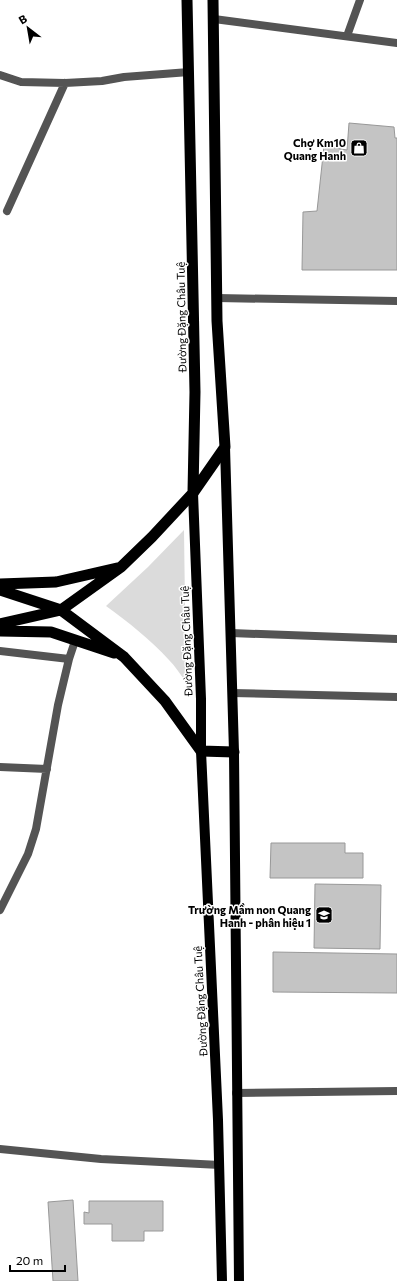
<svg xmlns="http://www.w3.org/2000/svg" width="397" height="1281" font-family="Commissioner,sans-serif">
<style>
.green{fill:#dbdbdb}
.building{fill:#c4c4c4;stroke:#989898}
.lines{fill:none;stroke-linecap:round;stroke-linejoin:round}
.service{stroke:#545454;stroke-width:8}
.minor{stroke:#545454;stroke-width:8}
.primary{stroke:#000;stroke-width:10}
.trunk{stroke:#000;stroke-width:11}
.labels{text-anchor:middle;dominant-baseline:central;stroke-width:3;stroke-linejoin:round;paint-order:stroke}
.poi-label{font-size:11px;font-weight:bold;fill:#000;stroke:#fff;text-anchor:end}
.street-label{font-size:11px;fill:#000;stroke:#fff}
</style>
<rect width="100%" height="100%" fill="#fff"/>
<!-- green -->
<path class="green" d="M184,530L186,682C180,674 175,666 169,660C150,639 128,622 106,606L148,567Z"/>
<!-- building -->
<path class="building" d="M349,123L394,127L395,138H397V270H302L303,212L317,211L324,146L347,150Z
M271,843H345V853H363V878H270Z
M315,884L381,885L380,949L314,948Z
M273,952L397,954V993L273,992Z
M73,1200L78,1281H53L48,1202Z
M89,1201H163V1231H144V1241H112V1224H84V1212L89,1213Z"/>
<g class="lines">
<!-- service -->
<path class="service" d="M232,693L397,697"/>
<!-- minor -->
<path class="minor" d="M214,19L397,43
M347,36L360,0
M0,75L21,82L65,83L102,81L124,77L189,72
M7,211L65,83
M217,298L397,301
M231,633L397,639
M0,651L69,659
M0,767L47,769
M0,910L28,854L36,829L58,705L69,659L75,641
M236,1093L397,1091
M0,1149L101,1159L220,1165"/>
<!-- primary -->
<path class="primary" d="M225,447L234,752L239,1281
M193,493L201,699V751L218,1120L222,1281"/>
<!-- trunk -->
<path class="trunk" d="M187,0L195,392L193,492
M0,584L56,582L117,568
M0,590L61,610L124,657L165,701L201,751L234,752
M0,624L61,610L121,567L152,537L193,493L225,447L217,321L213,0
M0,631L51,632L114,653"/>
</g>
<!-- icons -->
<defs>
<g id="shop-square" transform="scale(0.9)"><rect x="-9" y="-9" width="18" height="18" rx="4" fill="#000" stroke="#fff"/><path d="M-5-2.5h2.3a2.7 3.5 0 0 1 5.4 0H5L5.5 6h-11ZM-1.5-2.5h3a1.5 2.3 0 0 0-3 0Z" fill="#fff"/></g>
<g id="school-square" transform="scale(0.9)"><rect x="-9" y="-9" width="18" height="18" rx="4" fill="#000" stroke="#fff"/><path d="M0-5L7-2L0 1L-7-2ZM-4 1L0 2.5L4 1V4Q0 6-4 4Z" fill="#fff"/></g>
</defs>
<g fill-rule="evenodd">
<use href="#shop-square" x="359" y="148"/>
<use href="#school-square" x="324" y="915"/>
</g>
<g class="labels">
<!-- poi labels -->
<g class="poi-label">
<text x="346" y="142">Chợ Km10<tspan x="346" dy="13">Quang Hanh</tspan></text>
<text x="311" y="909">Trường Mầm non Quang<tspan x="311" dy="13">Hanh - phân hiệu 1</tspan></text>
</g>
<!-- street labels -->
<g class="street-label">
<text transform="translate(181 317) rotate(-91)">Đường Đặng Châu Tuệ</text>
<text transform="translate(186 641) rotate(-92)">Đường Đặng Châu Tuệ</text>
<text transform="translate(200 1001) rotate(-93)">Đường Đặng Châu Tuệ</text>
</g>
</g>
<!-- north arrow -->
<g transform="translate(28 28) rotate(329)" stroke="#ffffff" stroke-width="3" paint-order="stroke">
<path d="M0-3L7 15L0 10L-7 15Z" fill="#000000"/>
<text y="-6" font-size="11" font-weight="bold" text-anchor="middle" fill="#000000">B</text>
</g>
<!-- scale -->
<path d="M10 1265v6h55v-6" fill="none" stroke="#000000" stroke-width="2"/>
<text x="16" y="1265" font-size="12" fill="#000000" stroke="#ffffff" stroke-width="3" paint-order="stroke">20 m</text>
</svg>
